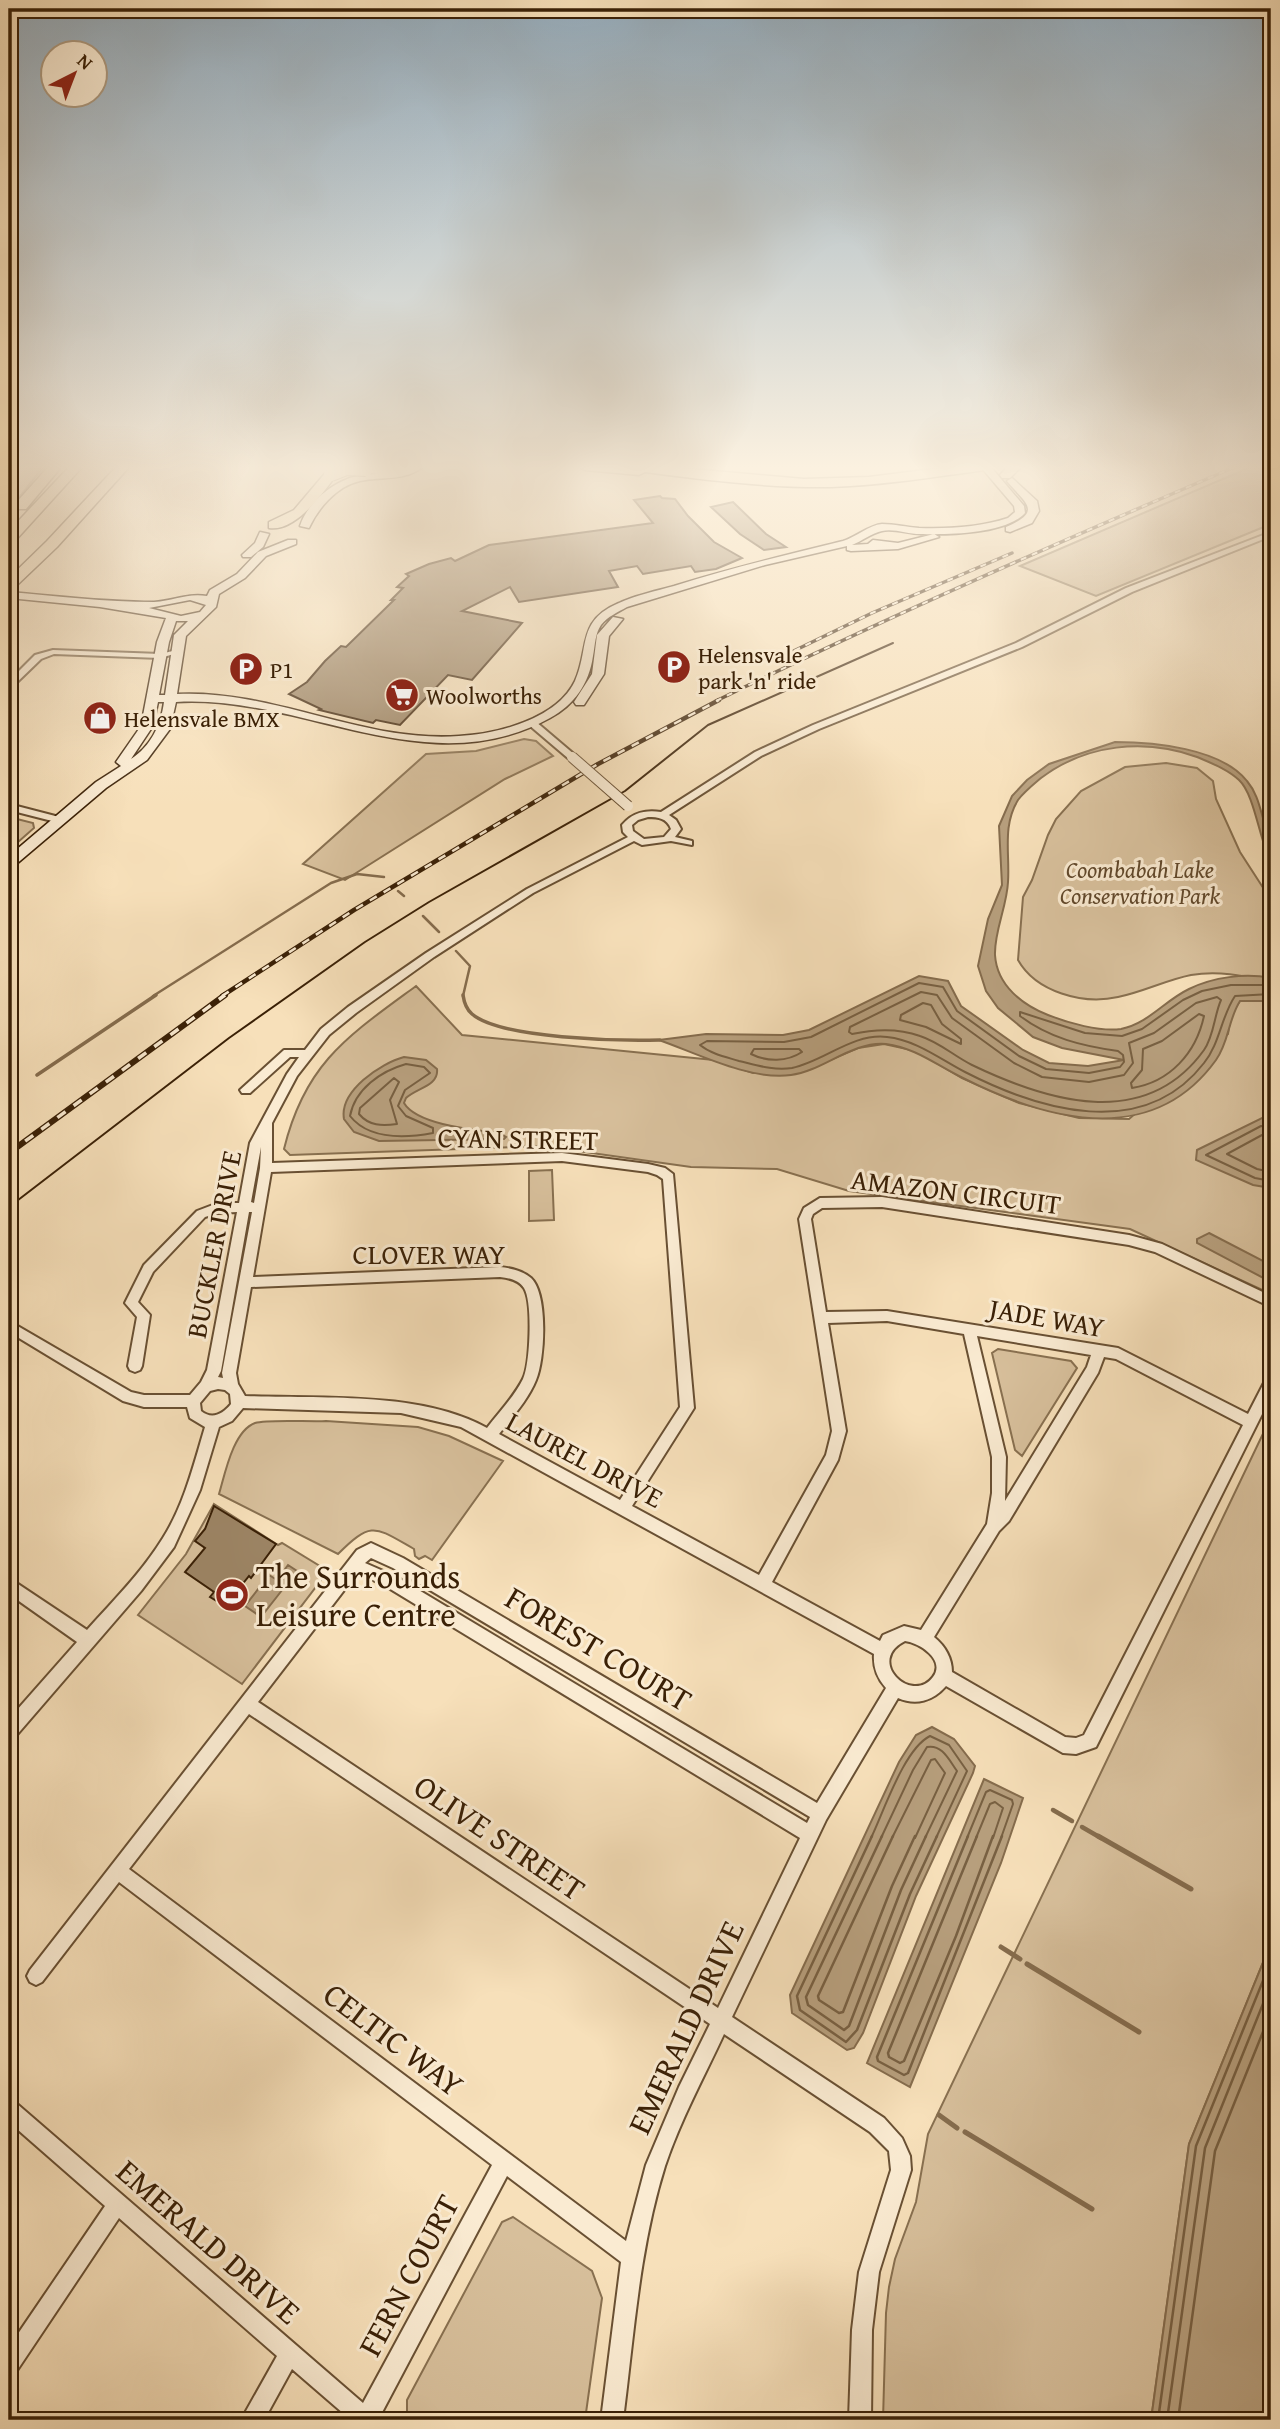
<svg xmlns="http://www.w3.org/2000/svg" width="1280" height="2429" font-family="'Gentium Book Plus',serif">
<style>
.green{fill:#d7bf9b;stroke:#887050;stroke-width:2}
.water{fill:#b79f7d;stroke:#856c4d;stroke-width:2}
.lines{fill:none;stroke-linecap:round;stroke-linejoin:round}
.shore-far1{stroke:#786042;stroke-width:2}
.shore{stroke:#786042;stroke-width:2.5}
.stream-far3{stroke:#856c4d;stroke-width:2.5}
.stream-far2{stroke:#856c4d;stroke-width:3.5}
.stream-far1{stroke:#856c4d;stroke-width:4.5}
.stream{stroke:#856c4d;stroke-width:5}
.building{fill:#9c8464;stroke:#3a2006;stroke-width:2}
.street-casing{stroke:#695033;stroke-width:4}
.secondary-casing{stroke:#3a2006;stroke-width:3}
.highway-casing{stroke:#3a2006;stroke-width:3}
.street{fill:#faebd2;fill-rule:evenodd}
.secondary{fill:#faebd2;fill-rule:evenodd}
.highway{fill:#f7e0ba;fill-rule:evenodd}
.tram{stroke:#3a2006;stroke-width:2}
.rail-far2-casing{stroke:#3a2006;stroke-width:3.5}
.rail-far1-casing{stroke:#3a2006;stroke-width:4.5}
.rail-casing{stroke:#3a2006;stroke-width:6}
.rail-far2{stroke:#faebd2;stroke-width:2;stroke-dasharray:6;stroke-linecap:butt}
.rail-far1{stroke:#faebd2;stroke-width:2.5;stroke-dasharray:8;stroke-linecap:butt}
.rail{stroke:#faebd2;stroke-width:3.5;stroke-dasharray:10;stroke-linecap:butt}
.street-bridge-casing{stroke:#695033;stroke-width:12;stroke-linecap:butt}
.highway-bridge-casing{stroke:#3a2006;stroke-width:16;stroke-linecap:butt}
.street-bridge{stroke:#faebd2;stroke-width:10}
.highway-bridge{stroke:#f7e0ba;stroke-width:14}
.labels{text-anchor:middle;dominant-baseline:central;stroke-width:6;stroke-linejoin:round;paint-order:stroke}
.far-poi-label{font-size:23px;fill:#3a2006;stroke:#faebd2;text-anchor:start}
.far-park-label{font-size:23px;font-style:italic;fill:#61482b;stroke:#faebd2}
.street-label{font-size:28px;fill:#3a2006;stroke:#faebd2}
.near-poi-label{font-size:33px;fill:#3a2006;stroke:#faebd2;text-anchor:start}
.near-street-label{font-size:33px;fill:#3a2006;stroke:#faebd2}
</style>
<rect width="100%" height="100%" fill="#f7e0ba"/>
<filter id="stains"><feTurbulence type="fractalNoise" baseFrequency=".00286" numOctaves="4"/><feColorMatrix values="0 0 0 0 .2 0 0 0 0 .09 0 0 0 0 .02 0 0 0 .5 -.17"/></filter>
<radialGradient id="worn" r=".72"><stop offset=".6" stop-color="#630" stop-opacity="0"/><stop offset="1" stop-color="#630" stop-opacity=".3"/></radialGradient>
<!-- green -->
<path class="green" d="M17,466H44L9,510V480Z
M1253,466H1271V524L1096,596L1020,566Z
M524,739L536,741L553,756L505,779L345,880L303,864L426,754L476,751Z
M1166,763L1197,768L1213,781L1216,799L1240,852L1271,900V982C1244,976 1219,970 1191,975C1166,980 1143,992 1118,997C1083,1005 1036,992 1018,960L1023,897L1032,880L1048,835L1056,819L1081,791L1125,767Z
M9,817L33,823L34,828L9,850Z
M416,986L462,1035L714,1060L753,1073L830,1060L858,1048L884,1044L916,1051L962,1078L1019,1103L1079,1118L1129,1119L1228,1034L1231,1015L1240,1001H1271V1294L1130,1229L849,1191L777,1169L691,1167L542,1146L290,1155L284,1149C305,1063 348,1036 416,986Z
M552,1170L554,1220L529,1221V1171Z
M998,1349L1071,1361L1077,1368L1022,1456L1015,1450L992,1353Z
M1271,1417V1943L1189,2144L1151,2420H883L886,2313L889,2287L895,2259L916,2202L928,2134Z
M326,1421L418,1427L449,1436L503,1461L432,1560L425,1556L419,1559L415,1556L414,1549C375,1527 372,1520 338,1554L219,1494C225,1474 233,1431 255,1423C268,1419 310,1422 326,1421Z
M214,1504L278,1545L282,1543L328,1571L242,1684L138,1615L186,1554Z
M513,2217L592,2271L602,2298L585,2420H411L407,2417V2400L502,2222Z"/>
<!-- water -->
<path class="water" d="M1115,742C1153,742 1221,748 1247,781C1258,794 1260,809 1265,825C1268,838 1271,849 1271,862C1259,840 1255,795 1239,780C1227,769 1211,763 1197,757C1145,738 1086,744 1041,778C1034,784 1024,792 1018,800C1002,826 1010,854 1008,882C1007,906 994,932 995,955C997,986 1023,1005 1048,1015C1068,1023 1100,1032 1121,1029C1149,1023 1164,1001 1189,989C1213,977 1245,973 1271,978V1001H1240C1228,1020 1229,1042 1216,1060C1152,1149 1046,1120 963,1078C936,1065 916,1048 886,1044C852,1041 823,1071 791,1075C751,1081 696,1053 659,1040L706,1034L783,1035L809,1030L919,976L948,981L961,1006L1023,1050L1049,1063L1088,1066L1124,1060L1062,1048L1033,1037L998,1008L986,991L978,966L988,919L1002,885L999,826L1012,796L1027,780L1049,764Z
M404,1057L426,1060L437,1069C439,1086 416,1088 406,1098L404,1103C417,1125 475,1130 499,1133L506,1137L504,1139L379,1141L354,1132L344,1119C339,1091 381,1063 404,1057Z
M1262,1118L1271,1121V1188L1253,1185L1196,1160L1197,1150Z
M1209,1233L1271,1265V1282L1197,1243V1239Z
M288,1565L297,1571L261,1617L245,1606L269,1575L277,1580Z
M932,1727L954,1739L975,1766L973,1773L916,1896L863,2033L854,2048L847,2050L792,2013L790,1995L899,1762L916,1735Z
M984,1779L1023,1798L1001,1863L910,2087L867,2063Z
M1271,1943V2420H1151L1189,2144Z"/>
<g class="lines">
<!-- shore-far1 -->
<path class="shore-far1" d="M1271,985H1231L1202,991L1183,1000L1142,1029L1122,1036L1085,1033L1020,1012V1016C1049,1038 1082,1046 1118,1051L1123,1055L1124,1062L1120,1067L1089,1073L1046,1069L1019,1056L957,1011L943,987L919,983L811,1037L784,1042L707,1041L700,1045C711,1054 726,1057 739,1061C756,1065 774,1071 792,1068C825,1061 852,1033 887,1037C916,1040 940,1059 965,1072C1039,1110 1143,1142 1204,1063C1220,1043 1221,1017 1235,996L1271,994
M921,992L937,995L952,1018L1014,1063L1042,1077L1089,1082L1124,1075L1133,1063L1129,1043L1154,1033L1196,1003L1217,997L1221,1000C1214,1016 1214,1036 1204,1050C1145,1132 1047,1101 972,1065C954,1056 939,1042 920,1036C898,1028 875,1029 852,1034L849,1032L850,1027Z
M923,1003L931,1005L942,1024L961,1039V1044L926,1027L900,1020L901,1015Z
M1199,1014L1204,1016C1196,1053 1170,1082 1132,1088L1131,1083L1142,1070L1143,1049L1162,1041Z
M754,1049H799L802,1052C787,1062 767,1062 751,1054Z
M406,1064L424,1067L430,1073L405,1090L398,1106L406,1116L433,1128V1133C406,1138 369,1140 350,1116C355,1089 381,1071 406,1064Z
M394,1078L399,1082L390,1100L397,1124C382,1126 369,1126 359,1114L360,1108Z
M1271,1127L1261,1126L1206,1155L1255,1178L1271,1181
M1271,1136L1262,1135L1227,1154L1257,1169L1271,1172
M871,1838C884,1811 904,1749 930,1736L949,1745L967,1771L936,1838
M881,1838L913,1770L927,1747C942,1744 949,1760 957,1771L925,1838
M892,1838L931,1760L935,1759L945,1773L915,1838
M967,1838L986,1792L990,1790L1012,1800L1013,1804L1001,1838
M976,1838L990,1804L995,1802L1003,1808L993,1838"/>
<!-- shore -->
<path class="shore" d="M872,1836L797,1996L800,2010L846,2042L857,2030L910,1894L937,1836
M882,1836L806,1997L808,2005L844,2030L849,2026L901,1890L926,1836
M893,1836L818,1996L819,2000L839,2013L843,2012L892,1886L915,1836
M968,1836L877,2057L878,2061L904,2075L908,2073L1002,1836
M977,1836L888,2053L889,2057L900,2063L904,2061L956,1936L993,1836
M1158,2420L1196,2146L1271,1961
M1167,2420L1205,2148L1271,1984
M1178,2420L1215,2151L1271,2012"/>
<!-- stream-far3 -->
<path class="stream-far3" d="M398,891L404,896
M423,916L439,932
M456,951L470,966L463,996
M153,996L331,883L357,874L384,877"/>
<!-- stream-far2 -->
<path class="stream-far2" d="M463,995C464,1002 466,1009 472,1014C501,1039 620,1041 660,1040
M37,1075L156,995"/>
<!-- stream-far1 -->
<path class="stream-far1" d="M1053,1810L1072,1821
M1082,1827L1101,1838"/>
<!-- stream -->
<path class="stream" d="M1098,1836L1191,1889
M1001,1947L1020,1959
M1027,1964L1139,2032
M939,2115L957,2128
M965,2132L1092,2209"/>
</g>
<!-- building -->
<path class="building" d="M660,496L662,498L675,499L688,516L714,542L742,558L716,569L695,572L691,566L643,574L637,566L609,571L618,587L519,602L510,587L462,611L522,623L472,680L448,675L400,725L376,720L373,723L319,710L321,709L289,694L307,682L325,661L341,646L346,647L394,600H391L403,588L397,587L409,576L406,574L429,564L451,558L455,561L489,545L653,523L634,500Z
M733,502L766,534L786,547L764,550L740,534L711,507Z
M214,1506L276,1544L251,1578L249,1576L225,1606L210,1597L214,1592L185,1572L205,1548L195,1541L205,1529Z"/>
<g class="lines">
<!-- street casing -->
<g class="street-casing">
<path id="street" d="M1271,532V536L1132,592L1022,647L819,729L761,756L669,815L676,820L681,829L675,837L692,841V845L671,841L642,845L634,841L533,893L434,957L356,1013L329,1035L297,1076L272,1123V1163L562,1153L648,1164L665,1168L673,1174L694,1408L632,1506L759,1575L826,1455L832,1431L799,1219L804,1208L820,1198L882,1197L1129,1235L1162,1244L1271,1296V1307L1155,1252L1129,1245L882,1207L822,1208L813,1214L811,1219L826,1312L887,1311L1118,1348L1248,1414L1266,1379L1271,1377V1396L1096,1747L1076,1754L1063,1753L946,1686C933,1701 916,1706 898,1698L826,1820L732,2017L884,2118L902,2138L910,2156L911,2170L879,2272L872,2330L871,2420H849L852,2330L859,2272L891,2170L889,2151L870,2132L724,2034C704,2077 680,2121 665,2166C639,2249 634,2335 623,2420H601L621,2262L507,2176L378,2420H351L292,2369L264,2420H241L277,2356L119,2218L16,2372L9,2375V2347L105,2206L9,2122V2101L16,2103L363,2403L492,2165L119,1882L42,1982L36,1985L30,1982L27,1976L30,1970L357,1550L371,1543L403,1558L817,1803L886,1688C877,1678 873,1667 874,1654L461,1427L401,1413L243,1408L232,1421L219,1427L200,1490L174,1547L141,1591L15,1737L9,1739V1719L77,1642L9,1594V1578L87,1630C113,1601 142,1572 163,1538C184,1505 194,1464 205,1427L190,1418L187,1407H144L123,1401L9,1332V1321L131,1392L144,1395H190L201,1382L207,1370L237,1212L218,1213L205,1217L153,1272L138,1302L150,1315L142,1366L140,1370L135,1372L130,1370L128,1366L137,1317L125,1303L144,1265L197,1211L218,1203H239L250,1143L287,1074L299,1057H290L250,1093H242L240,1090L284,1050H305L321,1029L348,1007L426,953L527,889L628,837L623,832L622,825C633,812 646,810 661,812L755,752L813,725L1016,643L1126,588ZM648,817C658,817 667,818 671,829L664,837L644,839L633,831L632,825L638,820ZM261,1147L260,1168L254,1203L251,1202ZM562,1161L648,1172L657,1175L663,1179L680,1407L620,1500L499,1434C512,1417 528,1400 536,1380C545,1359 548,1294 531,1278C523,1271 510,1268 500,1267L253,1277L271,1172ZM249,1212H252L222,1373L223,1378L218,1377L221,1371ZM500,1277C509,1278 519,1280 524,1288C533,1302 530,1365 523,1379C514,1397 499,1412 487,1428C420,1391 321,1399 245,1396L238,1384L236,1373L251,1287ZM887,1321L964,1334L992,1457V1493L987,1524L921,1630L904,1626L883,1635L880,1641L772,1582L838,1460L846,1431L828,1323ZM977,1336L1091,1355L1087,1367L1005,1501L1006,1457ZM1104,1357L1116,1359L1243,1425L1084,1735L1076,1738L1065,1737L952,1672C952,1658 945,1646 934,1637L999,1531L1009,1521L1098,1373ZM218,1389L225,1390L230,1394L231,1404C223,1414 212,1420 201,1411L200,1403L210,1391ZM371,1558L393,1568L810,1817L807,1823L397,1577L365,1563ZM355,1576L367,1577L387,1587L800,1838L718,2008L258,1702ZM905,1641C920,1643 946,1660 933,1677C912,1705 865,1661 905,1641ZM249,1714L710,2024L679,2087L646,2165L626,2241L129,1869Z
M53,650L160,654L177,650L181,652L160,658L54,654L41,659L12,687H9V681L35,655Z
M529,721H535L575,755V759H569L529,725Z
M9,804L63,818L65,820L60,823L9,810Z"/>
</g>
<!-- secondary casing -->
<g class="secondary-casing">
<path id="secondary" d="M411,466H424C404,482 383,476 360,481C337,486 318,508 309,528L300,526C308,501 336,479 362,475C379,473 395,475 411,466Z
M980,466H990L1024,506L1025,513C1006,534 948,535 920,534C908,534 893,528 882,531C872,533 862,541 852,545L868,544L873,540L898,543L934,534L939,537L898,549L851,551L847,550V546L765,565L627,607C618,612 607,617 601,625C595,634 595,645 593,656C589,684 574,705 550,718C427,786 302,694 176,702L170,729L147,760L106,788L14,866L9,867V856L96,782L121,766L116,762L141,726L157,642L166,618L100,607L9,598V592C57,596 105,602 154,602C174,601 186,593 207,596L210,590L237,574L258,552L288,540H296V544L266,556L245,578L219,594L216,607L186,636L177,694C273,689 363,743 459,736C497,734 557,719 575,681C590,648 576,621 619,603C636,595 656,591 674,586C731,568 786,555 843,541C856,537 869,525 882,524C894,524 907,527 919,528C948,529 981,527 1008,518L1015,512L1014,506ZM190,600L206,605L200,612L181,616L149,608ZM176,621H188L174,635L165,695H159L169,642ZM158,702H164C161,725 151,746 131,759L153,726Z
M1012,478L1037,501L1039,511L1032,523L1010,532L1006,531V527C1043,511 1026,504 1007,481Z
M260,532L269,534L263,547L251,557H243L242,555L255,543Z
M613,617L623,619L609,636L604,674L584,705H576L574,702L592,674L597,635Z"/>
</g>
<!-- highway casing -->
<g class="highway-casing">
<path id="highway" d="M49,466H62L26,509H16V503Z
M70,466H83L14,542L9,543V531Z
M117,466H130L57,547L14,588L9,589V578L47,541Z
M362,466H414C400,476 378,475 362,472Z
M579,466H659L804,479L869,477L956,466H991L985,470C934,477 883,485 831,487C768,488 706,480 645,472L639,475L585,470Z
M1008,466H1022L1010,478H1002L1000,475Z
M331,470L337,474C323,493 296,532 269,528V522L294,510L327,471Z"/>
</g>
<!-- street -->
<use href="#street" class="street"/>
<!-- secondary -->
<use href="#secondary" class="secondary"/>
<!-- highway -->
<use href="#highway" class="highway"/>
<!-- tram -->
<path class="tram" d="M9,1207L229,1038L365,942L429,902L625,791L708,725L893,643"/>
<!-- rail-far2 casing -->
<g class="rail-far2-casing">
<path id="rail-far2" d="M773,661L872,613L1012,553
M716,701C887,617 1062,541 1237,466"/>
</g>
<!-- rail-far1 casing -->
<g class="rail-far1-casing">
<path id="rail-far1" d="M222,996L354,910L598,764L719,700"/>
</g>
<!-- rail casing -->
<g class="rail-casing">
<path id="rail" d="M9,1153L225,995"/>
</g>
<!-- rail-far2 -->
<use href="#rail-far2" class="rail-far2"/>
<!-- rail-far1 -->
<use href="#rail-far1" class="rail-far1"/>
<!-- rail -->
<use href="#rail" class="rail"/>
<!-- street-bridge casing -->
<g class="street-bridge-casing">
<path id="street-bridge" d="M572,757L628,806"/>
</g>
<!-- highway-bridge casing -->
<g class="highway-bridge-casing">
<path id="highway-bridge" d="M331,474L346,468L366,469"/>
</g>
<!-- street-bridge -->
<use href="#street-bridge" class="street-bridge"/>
<!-- highway-bridge -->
<use href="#highway-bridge" class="highway-bridge"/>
</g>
<!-- sky -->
<linearGradient id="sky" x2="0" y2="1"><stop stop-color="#94acbd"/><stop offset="0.58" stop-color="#fbf1e0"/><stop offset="1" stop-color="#fbf1e0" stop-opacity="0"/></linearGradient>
<rect width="1280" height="806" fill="url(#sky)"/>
<!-- icons -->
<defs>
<g id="parking-disc" transform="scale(1.75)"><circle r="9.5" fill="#8f2418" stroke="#faebd2"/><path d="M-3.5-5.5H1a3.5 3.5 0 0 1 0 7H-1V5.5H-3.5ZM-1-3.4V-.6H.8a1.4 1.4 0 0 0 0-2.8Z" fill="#fff"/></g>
<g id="supermarket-disc" transform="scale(1.75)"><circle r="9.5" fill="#8f2418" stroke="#faebd2"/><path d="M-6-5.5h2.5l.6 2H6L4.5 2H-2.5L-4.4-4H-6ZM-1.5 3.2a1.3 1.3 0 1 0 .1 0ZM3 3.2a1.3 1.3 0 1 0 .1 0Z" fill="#fff"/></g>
<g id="shop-disc" transform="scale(1.75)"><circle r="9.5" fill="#8f2418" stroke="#faebd2"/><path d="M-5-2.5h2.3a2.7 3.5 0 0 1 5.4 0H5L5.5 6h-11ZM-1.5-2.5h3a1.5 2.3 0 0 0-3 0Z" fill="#fff"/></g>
<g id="stadium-disc" transform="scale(1.75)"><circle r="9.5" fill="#8f2418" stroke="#faebd2"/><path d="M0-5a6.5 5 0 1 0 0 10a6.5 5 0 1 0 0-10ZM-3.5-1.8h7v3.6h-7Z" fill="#fff"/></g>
</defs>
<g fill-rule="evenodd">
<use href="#parking-disc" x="674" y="667"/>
<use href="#parking-disc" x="246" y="669"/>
<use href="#supermarket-disc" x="402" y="695"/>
<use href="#shop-disc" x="100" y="718"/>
<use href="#stadium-disc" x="232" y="1595"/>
</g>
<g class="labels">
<!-- far-poi labels -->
<g class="far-poi-label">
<text x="698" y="654">Helensvale<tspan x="698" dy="26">park 'n' ride</tspan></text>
<text x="270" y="669">P1</text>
<text x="426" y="695">Woolworths</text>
<text x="124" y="718">Helensvale BMX</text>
</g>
<!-- far-park labels -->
<g class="far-park-label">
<text x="1140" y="869">Coombabah Lake<tspan x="1140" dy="26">Conservation Park</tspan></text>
</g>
<!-- street labels -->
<g class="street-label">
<text transform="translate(518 1138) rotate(1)">CYAN STREET</text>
<text transform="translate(956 1191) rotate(7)">AMAZON CIRCUIT</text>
<text transform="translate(213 1244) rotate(-79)">BUCKLER DRIVE</text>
<text x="429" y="1253">CLOVER WAY</text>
<text transform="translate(1047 1317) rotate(10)">JADE WAY</text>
<text transform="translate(585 1459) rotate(28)">LAUREL DRIVE</text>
</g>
<!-- near-poi labels -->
<g class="near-poi-label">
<text x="256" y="1576">The Surrounds<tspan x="256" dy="38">Leisure Centre</tspan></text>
</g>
<!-- near-street labels -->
<g class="near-street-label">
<text transform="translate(599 1648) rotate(31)">FOREST COURT</text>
<text transform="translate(500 1837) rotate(34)">OLIVE STREET</text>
<text transform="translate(685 2027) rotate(-65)">EMERALD DRIVE</text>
<text transform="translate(394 2039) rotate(37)">CELTIC WAY</text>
<text transform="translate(209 2241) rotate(41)">EMERALD DRIVE</text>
<text transform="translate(408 2275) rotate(-62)">FERN COURT</text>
</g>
</g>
<!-- margin -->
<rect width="1280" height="2429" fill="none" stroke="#f7e0ba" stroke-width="35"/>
<rect x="10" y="10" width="1259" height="2408" fill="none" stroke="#3a2006" stroke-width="3.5"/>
<rect x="18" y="18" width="1245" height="2394" fill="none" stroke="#3a2006" stroke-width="2"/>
<!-- north arrow -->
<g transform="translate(74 74) rotate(42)"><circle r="33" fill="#faebd2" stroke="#ad9a80" stroke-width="2"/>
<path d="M0-5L12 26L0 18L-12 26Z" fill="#8f2418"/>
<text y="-10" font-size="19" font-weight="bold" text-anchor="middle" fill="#3a2006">N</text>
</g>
<rect width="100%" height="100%" filter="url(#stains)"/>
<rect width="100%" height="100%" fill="url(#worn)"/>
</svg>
